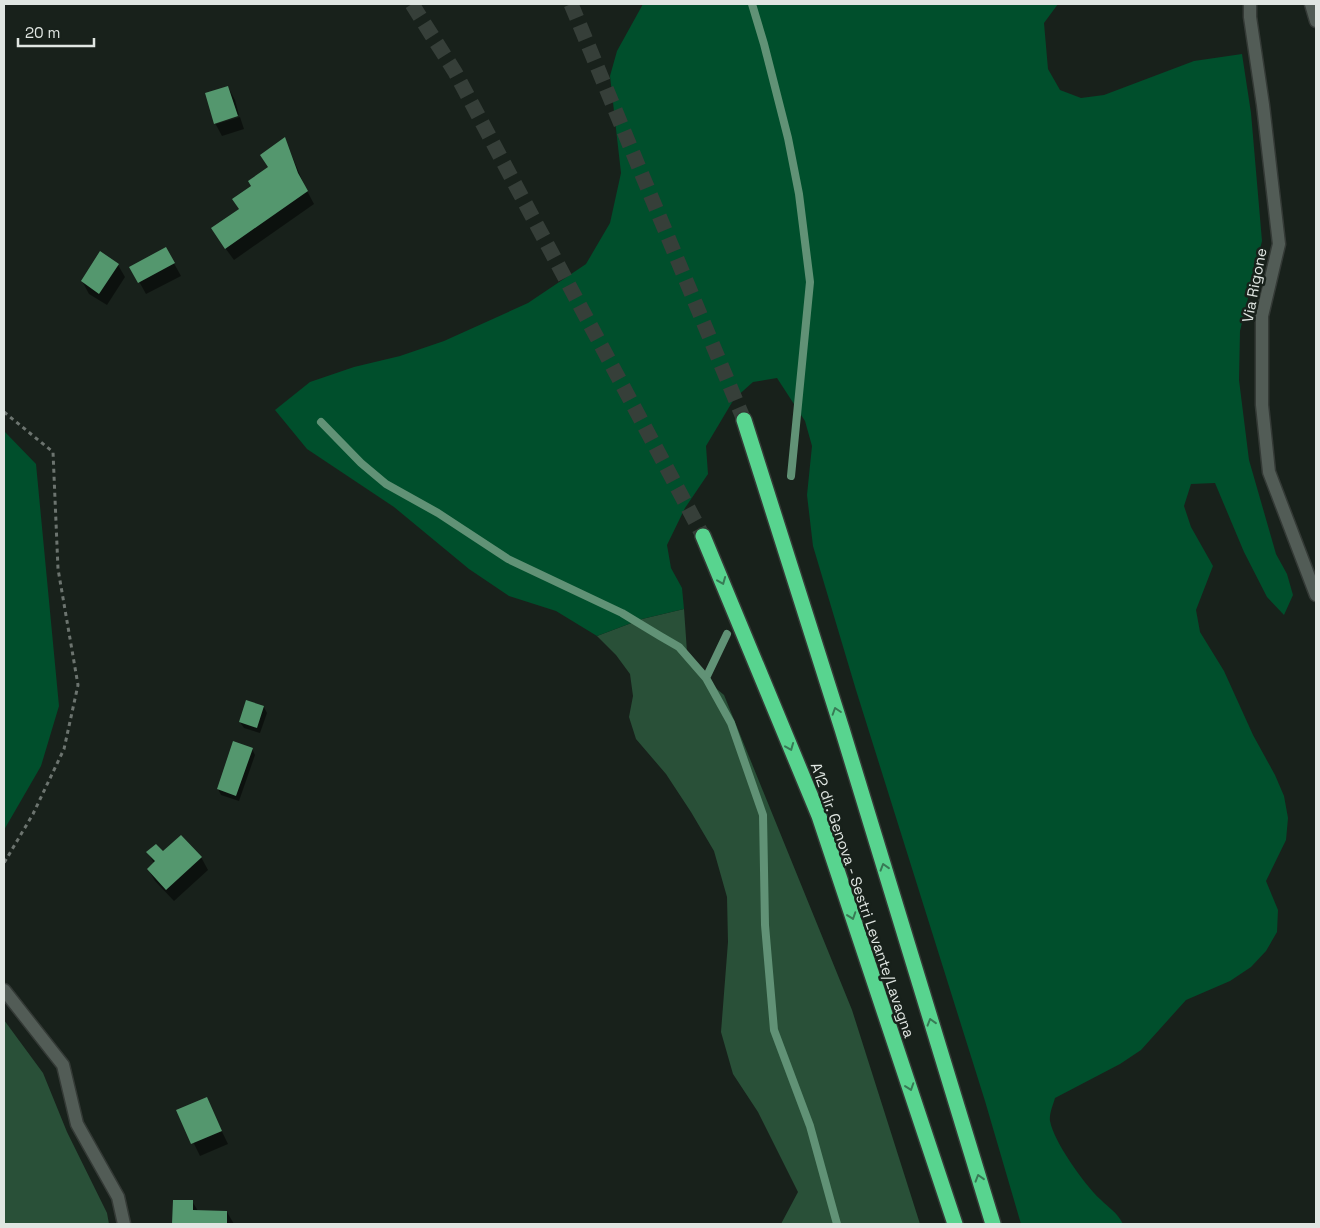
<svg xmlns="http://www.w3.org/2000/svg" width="1320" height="1228" font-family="'Space Grotesk',sans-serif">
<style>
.green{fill:#295038}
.forest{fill:#004f2c}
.shadow{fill:#0007}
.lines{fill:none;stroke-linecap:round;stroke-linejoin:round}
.stream{stroke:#619276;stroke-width:8}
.building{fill:#54976e}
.motorway-tunnel{stroke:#363f39;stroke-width:15;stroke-dasharray:15 8;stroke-linecap:butt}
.service-casing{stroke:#343a36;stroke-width:15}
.tertiary-casing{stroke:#343a36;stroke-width:15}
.motorway-casing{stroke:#343a36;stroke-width:18}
.path{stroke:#6c746f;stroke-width:3;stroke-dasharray:4 4;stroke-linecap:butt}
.service{stroke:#525c56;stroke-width:12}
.tertiary{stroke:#525c56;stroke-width:12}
.motorway{stroke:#58d48f;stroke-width:15}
.oneway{stroke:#387a55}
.labels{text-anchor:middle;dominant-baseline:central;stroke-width:5;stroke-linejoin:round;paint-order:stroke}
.street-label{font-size:15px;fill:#e0e6e2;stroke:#18211b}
</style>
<rect width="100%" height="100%" fill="#18211b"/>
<!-- green -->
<path class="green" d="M684,609L687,652L705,679L724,695L852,1010L920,1224H781L798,1192L758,1112L733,1074L721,1032L728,942L727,897L714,851L691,812L666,774L636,739L629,717L633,696L630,674L616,655L597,636L642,619Z
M4,1020L43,1073L67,1132L107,1213L109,1224H4Z"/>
<!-- forest -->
<path class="forest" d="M643,4H1058L1044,23L1048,69L1060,90L1081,98L1104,95L1194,61L1242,54L1251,113L1262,241L1240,331L1239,380L1249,460L1276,554L1287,574L1293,595L1284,615L1267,597L1244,552L1215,483L1191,484L1184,506L1191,527L1213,566L1196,610L1200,632L1224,671L1253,735L1275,775L1284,796L1288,818L1286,840L1266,881L1278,910L1277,932L1266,951L1251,967L1230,981L1186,1000L1141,1050L1120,1064L1055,1098C1053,1105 1049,1114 1050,1121C1054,1142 1084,1184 1100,1199C1110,1209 1116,1211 1123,1224H1021L985,1101L856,690L813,546L807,495L812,446L805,421L777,378L753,382L734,399L706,446L708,474L685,508L667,545L671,568L682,588L684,609L642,619L597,636L556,611L509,596L469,569L394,507L307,449L275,410L310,382L354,367L400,356L444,341L528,303L586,264L610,223L621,173L610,76L617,51Z
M4,431L36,464L59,706L41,766L4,830Z"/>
<!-- shadow -->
<path class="shadow" d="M228,87L235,100L239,115L216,122V124L240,117L244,129L222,136L215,123Z
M285,139L305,187L314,204L234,260L220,241L252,187L270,168Z
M166,249L181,276L146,294L131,267Z
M118,265L125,277L107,305L89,294L82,281Z
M264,707L267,713L260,733L244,728L240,722Z
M252,749L255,755L239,801L221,795L218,789Z
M148,853L201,857L208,870L174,901L155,881L148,869L154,863Z
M206,1099L228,1144L200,1156L178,1111Z
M174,1201H192L198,1211L227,1212L234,1224H174Z"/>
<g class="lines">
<!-- stream -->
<path class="stream" d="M752,4L764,44L788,138L799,194L810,282L791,476
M321,422L361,463L386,484L438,513L508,559L622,613L660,636L679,647L706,678L731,723L763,815L765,925L774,1030L810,1126L837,1224
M706,678L727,634"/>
</g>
<!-- building -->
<path class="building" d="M228,86L238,116L214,124L205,93Z
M285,137L298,173L308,191L225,249L211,228L239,209L232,199L251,186L248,181L268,167L260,155Z
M166,247L175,263L138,283L129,267Z
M100,251L119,264L99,294L81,281Z
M246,700L264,706L257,728L239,722Z
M233,741L253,748L236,796L217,789Z
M181,835L202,857L166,890L147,869L155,861L146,852L156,844L163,851Z
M207,1097L222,1131L191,1144L176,1110Z
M173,1200H193V1210L227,1211V1224H172Z"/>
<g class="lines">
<!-- motorway-tunnel -->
<path class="motorway-tunnel" d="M412,4L455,72L703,536
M571,4L744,420"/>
<!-- service casing -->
<g class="service-casing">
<path id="service" d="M1311,4L1316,21"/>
</g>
<!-- tertiary casing -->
<g class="tertiary-casing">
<path id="tertiary" d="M1250,4V17L1263,105L1279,244L1262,316V405L1269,472L1316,595
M4,990L63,1065L77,1124L118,1197L124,1224"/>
</g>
<!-- motorway casing -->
<g class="motorway-casing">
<path id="motorway" d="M744,420L842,729L993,1224
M703,536L819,816L955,1224"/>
</g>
<!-- path -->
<path class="path" d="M4,412L53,452L58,569L78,685L64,749L33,814L4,863"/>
<!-- service -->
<use href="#service" class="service"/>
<!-- tertiary -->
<use href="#tertiary" class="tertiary"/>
<!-- motorway -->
<use href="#motorway" class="motorway"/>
</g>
<!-- one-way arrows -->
<defs><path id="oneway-chevron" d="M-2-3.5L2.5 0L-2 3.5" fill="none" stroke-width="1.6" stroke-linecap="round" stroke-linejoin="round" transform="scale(1.25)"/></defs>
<g class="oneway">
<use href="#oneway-chevron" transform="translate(722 581) rotate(68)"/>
<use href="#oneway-chevron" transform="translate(836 711) rotate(-108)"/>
<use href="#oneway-chevron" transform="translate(790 747) rotate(68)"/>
<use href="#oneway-chevron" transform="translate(884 867) rotate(-107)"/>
<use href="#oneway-chevron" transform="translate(852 916) rotate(71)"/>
<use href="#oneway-chevron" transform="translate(931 1022) rotate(-107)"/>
<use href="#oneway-chevron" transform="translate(910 1087) rotate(71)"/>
<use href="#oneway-chevron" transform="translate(979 1178) rotate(-107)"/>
</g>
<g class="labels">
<!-- street labels -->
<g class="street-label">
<text transform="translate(1254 285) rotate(-79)">Via Rigone</text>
<text transform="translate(863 900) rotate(71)">A12 dir. Genova - Sestri Levante/Lavagna</text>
</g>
</g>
<!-- border -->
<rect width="1320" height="1228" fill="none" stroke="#e0e6e2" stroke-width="10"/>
<!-- scale -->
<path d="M18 38v8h76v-8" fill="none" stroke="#e0e6e2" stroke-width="2.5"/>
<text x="25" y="38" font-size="15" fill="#e0e6e2" stroke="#18211b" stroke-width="4" paint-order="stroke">20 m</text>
</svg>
